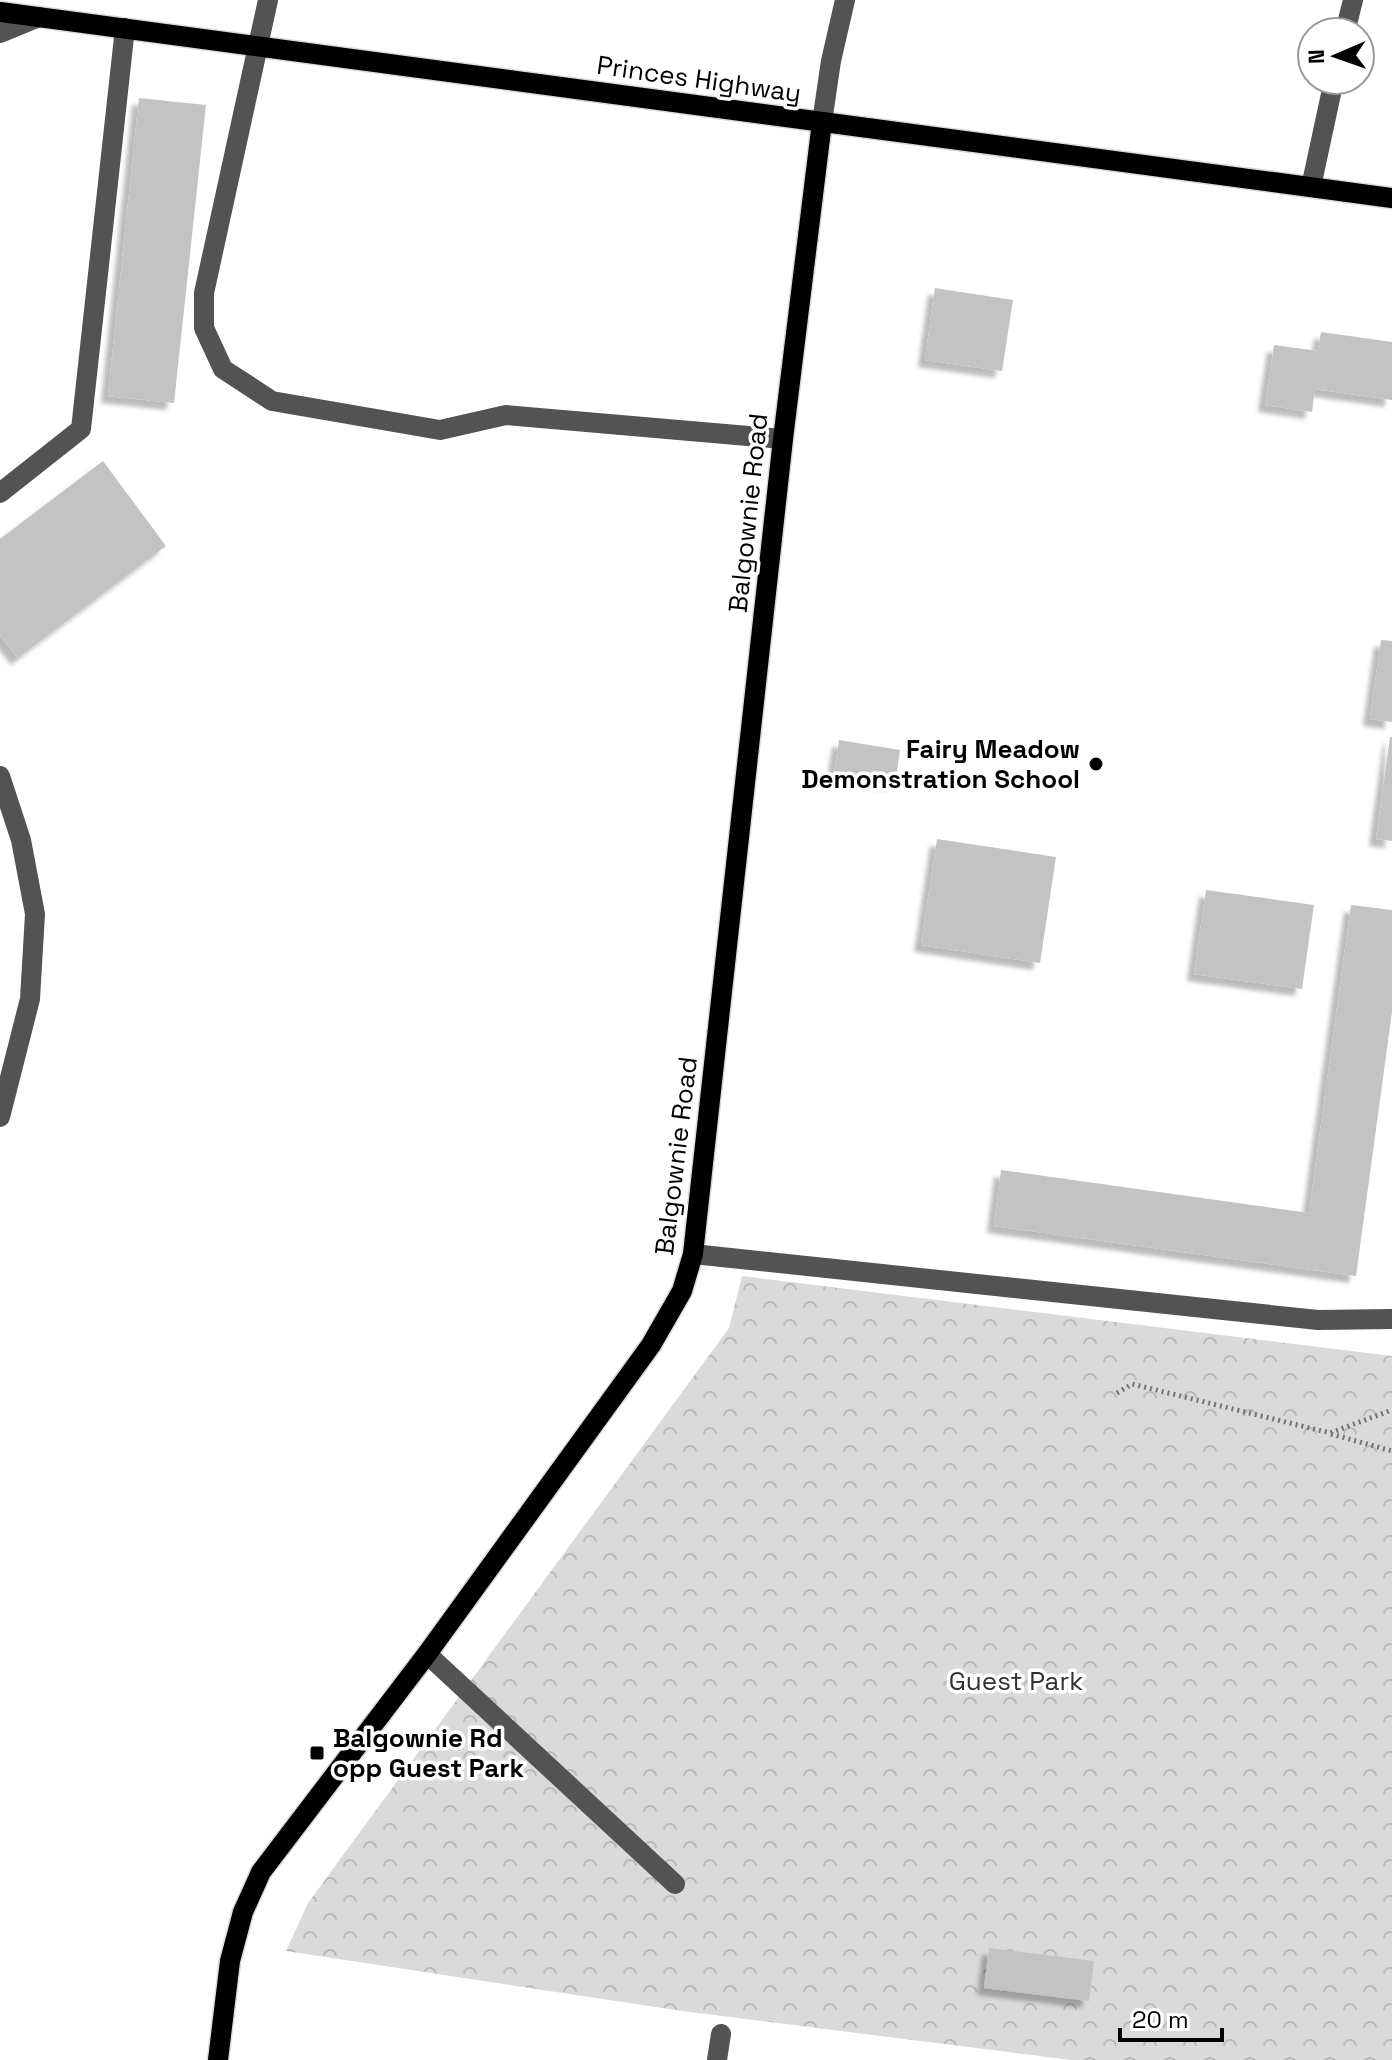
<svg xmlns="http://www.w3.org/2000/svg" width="1392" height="2060" font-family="'Space Grotesk',sans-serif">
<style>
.forest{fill:url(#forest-crowns)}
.building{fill:#c3c3c3;filter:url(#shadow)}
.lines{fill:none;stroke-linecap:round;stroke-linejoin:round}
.major-casing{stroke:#dbdbdb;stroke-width:23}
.path{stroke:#757575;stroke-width:5;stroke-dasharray:2 4;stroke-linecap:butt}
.minor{stroke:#535353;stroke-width:20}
.major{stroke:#000;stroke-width:20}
.poi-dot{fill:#000;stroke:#fff;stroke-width:3}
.labels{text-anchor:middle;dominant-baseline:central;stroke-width:7;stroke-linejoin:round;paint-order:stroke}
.street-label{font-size:26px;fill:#000;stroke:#fff}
.poi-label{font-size:26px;font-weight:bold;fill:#000;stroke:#fff;text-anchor:end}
.park-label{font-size:26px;fill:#313131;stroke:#fff}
</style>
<defs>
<pattern id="forest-crowns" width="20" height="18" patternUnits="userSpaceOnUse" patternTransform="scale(2)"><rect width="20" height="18" fill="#dadada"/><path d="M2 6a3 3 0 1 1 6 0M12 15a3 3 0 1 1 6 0" fill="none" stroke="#b9b9b9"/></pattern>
<filter id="shadow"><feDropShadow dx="-7" dy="7" stdDeviation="2" flood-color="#0004"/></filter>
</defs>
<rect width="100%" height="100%" fill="#fff"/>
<!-- forest -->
<path class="forest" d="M742,1276L1392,1356V2060H1071L682,2011L286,1951L308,1903L729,1328Z"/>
<!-- building -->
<path class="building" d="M139,98L206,105L174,403L108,396Z
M935,288L1013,300L1002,371L925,360Z
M1321,332L1392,342V400L1315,389L1312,412L1265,405L1274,345L1318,351Z
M103,461L166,546L18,658L0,635V539Z
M1381,640L1392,641V722L1370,719Z
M1390,737H1392V841L1376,839Z
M839,740L900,750L895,784L834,775Z
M937,839L1056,857L1040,963L921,945Z
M1206,890L1314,905L1302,989L1194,974Z
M1351,905L1392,910V1012L1356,1276L994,1226L1001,1170L1309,1213Z
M989,1948L1094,1961L1089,2001L984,1988Z"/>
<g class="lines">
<!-- major casing -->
<g class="major-casing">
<path id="major" d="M0,12L1392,198
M218,2060L230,1961L243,1912L261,1872L427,1654L651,1345L682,1291L693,1254L783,439L822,122"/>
</g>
<!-- path -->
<path class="path" d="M1117,1393L1132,1384L1330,1433L1392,1410
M1331,1434L1392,1451"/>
<!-- minor -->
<path class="minor" d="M268,0L204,293V328L223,369L272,401L440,430L506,415L783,439
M1345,32L1353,0
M0,33L39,17
M822,122L831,61L845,0
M1311,187L1334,80
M0,493L81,429L125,28
M0,776L21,840L35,914L30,999L0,1117
M693,1254L1318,1320L1392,1319
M427,1654L675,1884
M717,2060L721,2034"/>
<!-- major -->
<use href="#major" class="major"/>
</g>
<!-- markers -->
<g class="poi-dot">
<circle cx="1096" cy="764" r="8"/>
<rect x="309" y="1745" width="16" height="16" rx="4"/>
</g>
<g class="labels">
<!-- street labels -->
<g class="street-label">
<text transform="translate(699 79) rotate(8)">Princes Highway</text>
<text transform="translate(748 513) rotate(-84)">Balgownie Road</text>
<text transform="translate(676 1156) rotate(-83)">Balgownie Road</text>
</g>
<!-- poi labels -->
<g class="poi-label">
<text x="1080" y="749">Fairy Meadow<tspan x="1080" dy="30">Demonstration School</tspan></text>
<text x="333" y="1738" text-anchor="start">Balgownie Rd<tspan x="333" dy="30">opp Guest Park</tspan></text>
</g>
<!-- park labels -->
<g class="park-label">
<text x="1016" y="1681">Guest Park</text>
</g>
</g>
<!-- north arrow -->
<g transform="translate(1336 56) rotate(268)"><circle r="38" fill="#ffffff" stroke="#999999" stroke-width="2"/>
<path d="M0-6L14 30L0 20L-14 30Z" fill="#000000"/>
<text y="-12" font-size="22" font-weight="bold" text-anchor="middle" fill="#000000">N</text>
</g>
<!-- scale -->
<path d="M1120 2028v12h102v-12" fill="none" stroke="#000000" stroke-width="4"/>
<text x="1132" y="2028" font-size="24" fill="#000000" stroke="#ffffff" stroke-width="6" paint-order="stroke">20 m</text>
</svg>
